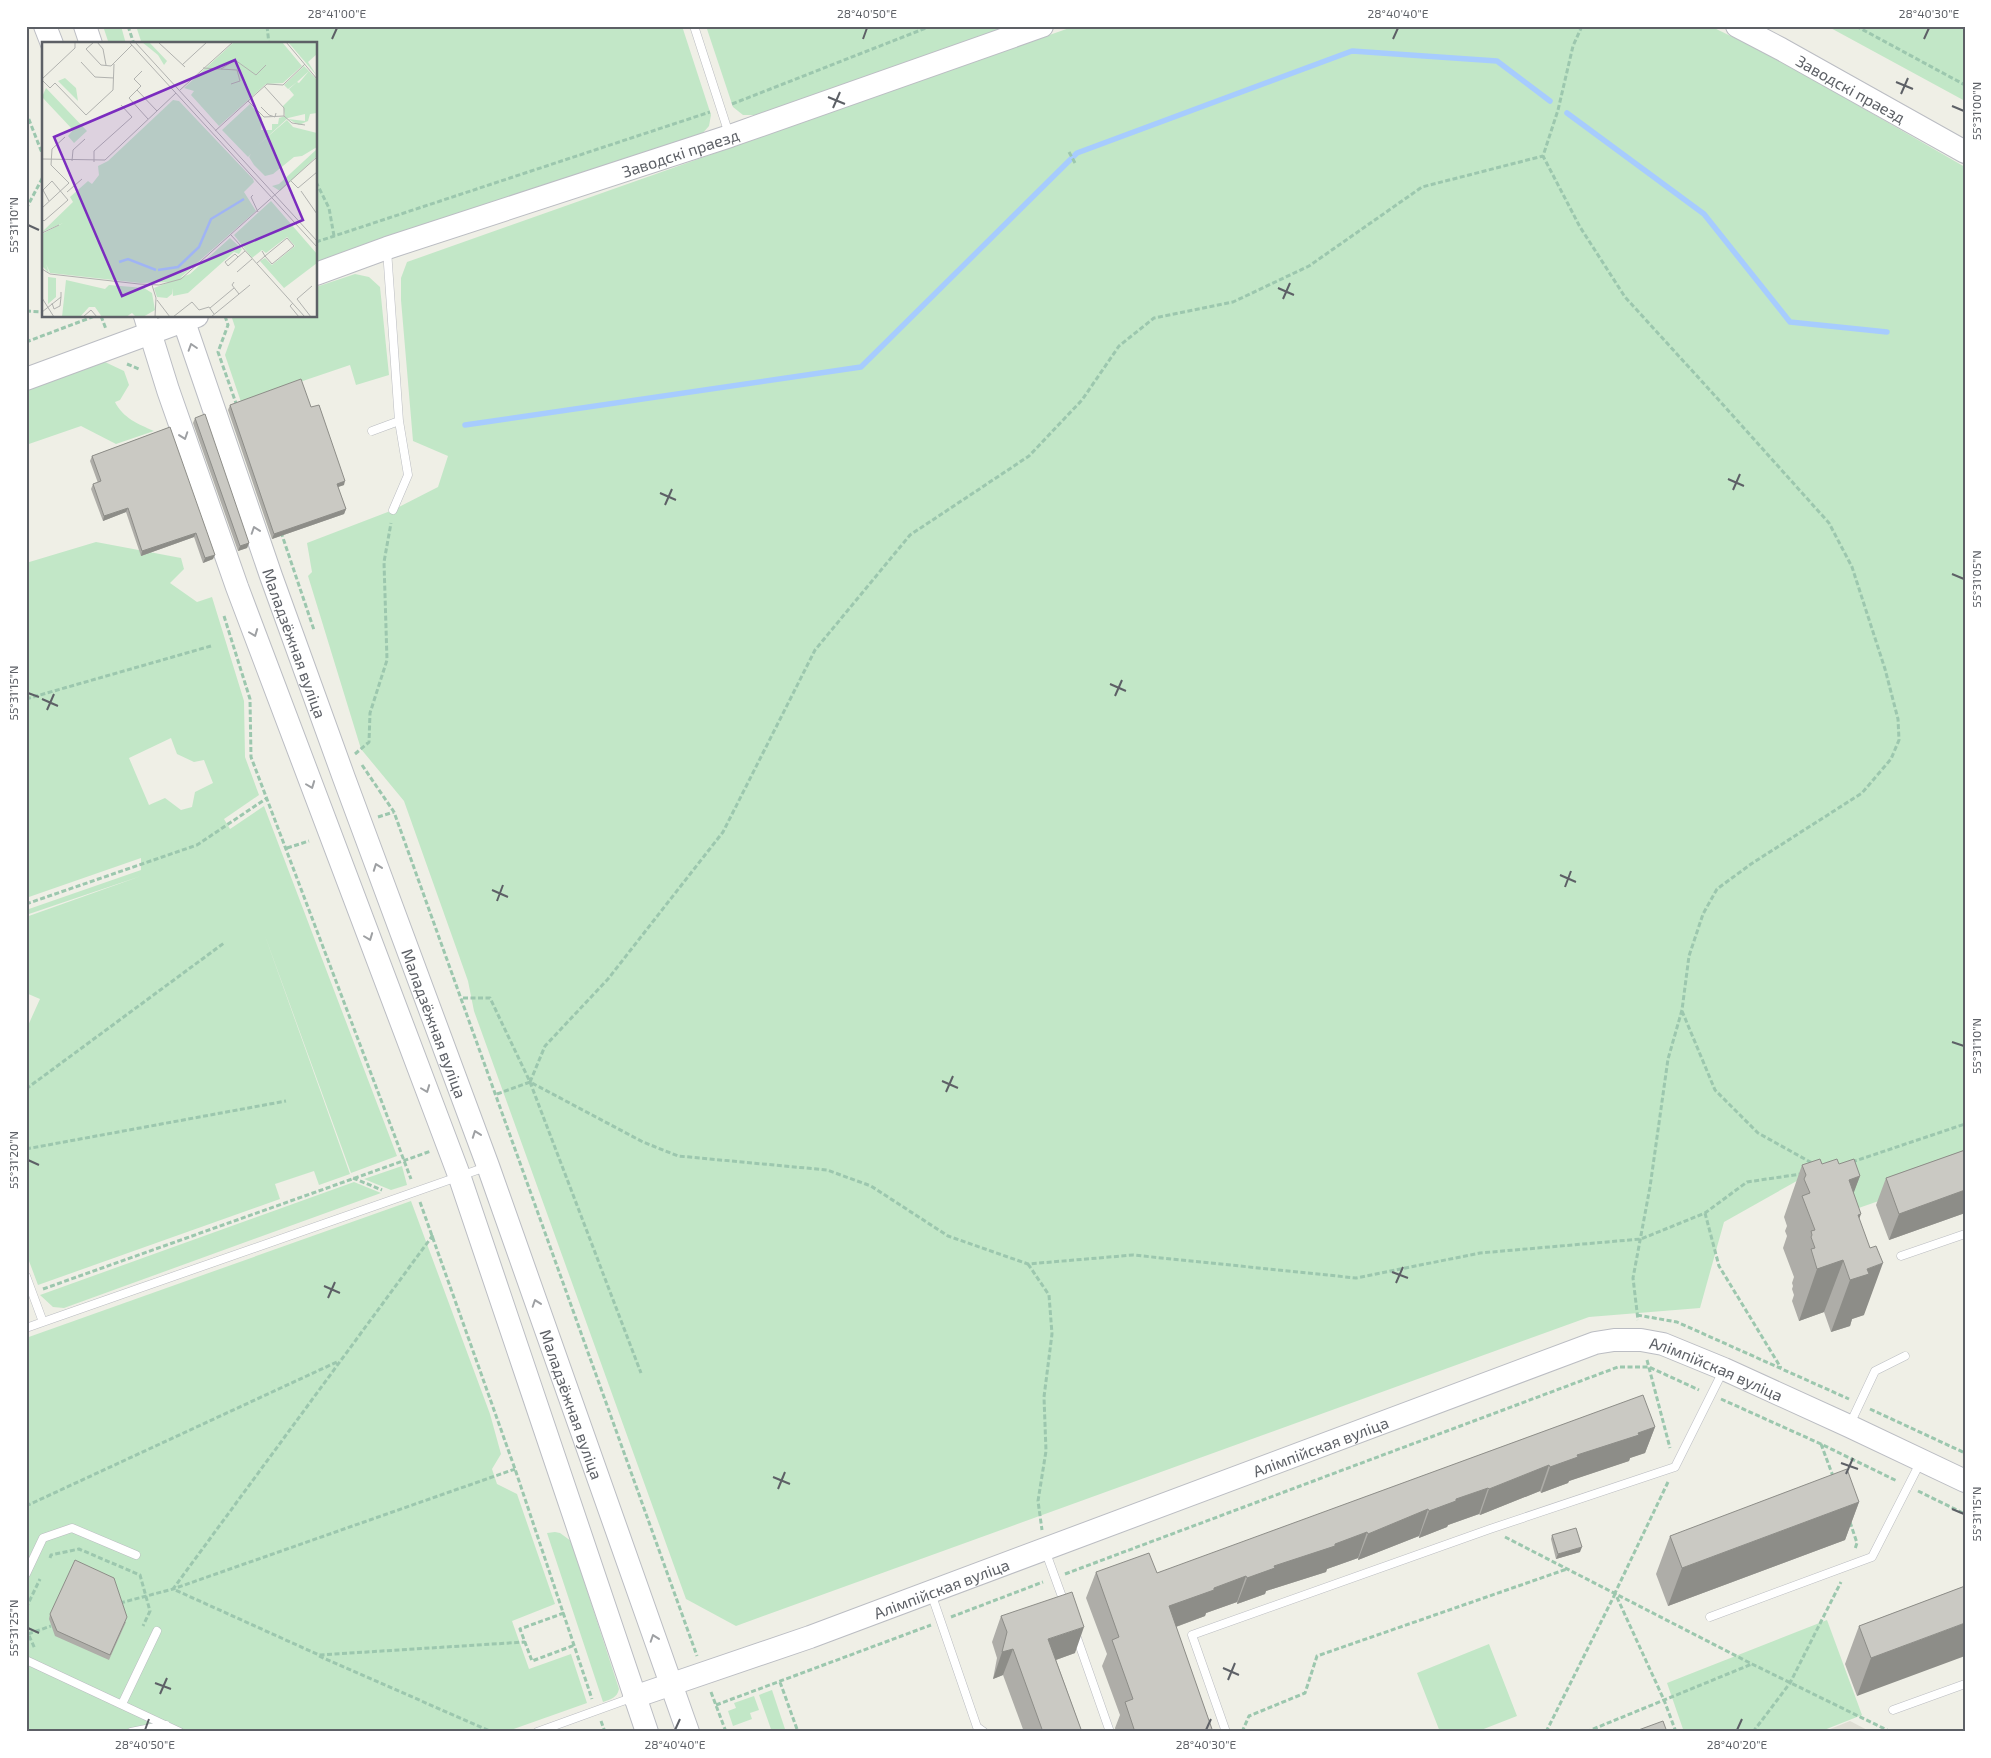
<svg xmlns="http://www.w3.org/2000/svg" width="1991" height="1758" font-family="'Exo 2',sans-serif">
<style>
.education{fill:#dfded4}
.green{fill:#c2e7c7;fill-rule:evenodd}
.lines{fill:none;stroke-linecap:round;stroke-linejoin:round}
.stream{stroke:#a7ccfe;stroke-width:5.5}
.lane-casing{stroke:#babcc1;stroke-width:9}
.secondary-casing{stroke:#bbbdc3;stroke-width:24}
.path{stroke:#9cc7ae;stroke-width:3;stroke-dasharray:5 2.5;stroke-linecap:butt}
.lane{stroke:#fff;stroke-width:8}
.secondary{stroke:#fff;stroke-width:22}
.wall{fill:#aeada8}
.shaded-wall{fill:#8d8d88}
.building{fill:#cac9c3;stroke:#8d8d88}
.oneway{stroke:#9ea0a3}
.ticks{fill:none;stroke:#5d6066;stroke-width:2}
.labels{text-anchor:middle;dominant-baseline:central;stroke-width:4.5;stroke-linejoin:round;paint-order:stroke}
.street-label{font-size:16px;fill:#5d6066;stroke:#fff}
.inset-river{fill:none;stroke:#a7ccfe;stroke-width:2.5}
.inset-road{fill:none;stroke:#b1b2af;stroke-width:1}
.view{fill:#7b2cbf;fill-opacity:0.15;stroke:#7b2cbf;stroke-width:2.5}
.inset-edge{fill:none;stroke:#5d6066;stroke-width:2.5}
.neatline{fill:none;stroke:#5d6066;stroke-width:2}
.ticks-label{font-size:12px;text-anchor:middle;fill:#5d6066}
</style>
<rect width="100%" height="100%" fill="#efefe6"/>
<!-- education -->
<path class="education" d="M1850,1721L1871,1732H1823Z"/>
<!-- green -->
<path class="green" d="M103,26H121L126,44H109Z
M136,26H682L711,115L709,126L701,135L316,265V44H142Z
M706,26H1009L756,115H743L733,107Z
M1075,26H1710L1774,57L1965,167V1171L1850,1211L1827,1164L1724,1222L1700,1308L1589,1317L736,1626L686,1599L474,1011L468,981L404,801L361,749L308,576L312,572L307,543L393,510L438,487L448,456L413,441L401,300V278L407,262Z
M1827,26H1965V101Z
M355,274L369,277L380,287L389,375L356,385L350,365L241,402L225,355L235,327L232,318L316,316V287Z
M105,362L124,371L129,385L120,400L115,402C123,418 138,424 154,431L116,444L81,426L26,445V390Z
M96,542L181,558L184,569L170,583L197,602L212,597L244,701L245,757L259,795L224,819L230,829L264,806L397,1156L351,1173L264,933L350,1174L319,1185L314,1171L275,1184L280,1199L38,1285L26,1253V1030L40,999L26,993V917L141,876L26,915V910L141,870V858L26,898V563ZM171,738L177,754L194,762L204,760L213,783L195,792L192,807L181,810L165,798L149,805L129,758Z
M402,1166L407,1185L391,1190L364,1179Z
M354,1182L381,1193L64,1308L53,1307L40,1295Z
M411,1201L490,1414L501,1454L492,1469L497,1484L517,1494L555,1604L512,1621L529,1669L571,1654L587,1703L505,1732H26V1338Z
M555,1532L560,1533L571,1541L619,1689C617,1698 611,1699 603,1702L547,1533Z
M1827,1620L1862,1715L1819,1732H1684L1667,1683Z
M1489,1644L1517,1716L1476,1732H1440L1417,1673Z
M772,1690L786,1732H772L759,1695Z
M754,1696L759,1710L750,1713L752,1719L733,1726L728,1711L736,1708L734,1703Z"/>
<g class="lines">
<!-- stream -->
<path class="stream" d="M1567,113L1704,214L1790,322L1887,332
M465,425L861,367L1077,153L1352,51L1497,61L1550,101"/>
<!-- lane casing -->
<g class="lane-casing">
<path id="lane" d="M694,26L729,134
M372,431L399,421L387,250
M393,510L408,475L399,421
M1901,1256L1965,1234
M26,1276L43,1322L486,1167
M26,1328L43,1322
M1850,1424L1875,1371L1905,1356
M1045,1550L1065,1605
M26,1574L43,1538L72,1528L136,1555
M931,1593L977,1727L984,1732
M1710,1617L1872,1557L1921,1461
M1076,1635L1110,1732
M26,1660L180,1732
M122,1704L157,1631
M1893,1710L1965,1684
M131,1732L166,1725
M537,1732L631,1698
M1226,1732L1192,1635L1490,1529L1675,1467L1723,1371"/>
</g>
<!-- secondary casing -->
<g class="secondary-casing">
<g id="secondary">
<path d="M45,26L52,44"/>
<path d="M85,26L91,44"/>
<path id="s1" d="M1737,26L1781,49L1965,152"/>
<path id="s2" d="M316,274L387,248L730,136L1042,26"/>
<path d="M145,316L168,390L237,587L459,1175L647,1732"/>
<path id="s3" d="M182,316L271,576L344,778L488,1166L688,1732"/>
<path d="M26,379L197,316"/>
<path id="s4" d="M634,1697L810,1637L1595,1343L1614,1340H1641L1663,1344L1724,1369L1849,1426L1965,1481"/>
</g>
</g>
<!-- path -->
<path class="path" d="M128,26L134,44
M267,26L269,44
M1582,26L1573,46L1558,110L1543,156L1580,227L1625,297L1717,398L1829,523L1852,567L1885,669L1898,719L1899,740L1891,759L1862,793L1751,864L1717,889L1703,914L1689,956L1682,1010L1668,1059L1650,1187L1633,1278L1638,1320
M1856,26L1965,85
M732,104L931,26
M26,112L44,158
M1069,152L1075,163
M316,182L329,208L334,236
M26,209L44,175
M316,242L710,112
M26,311L44,312
M101,316L106,329
M225,316L228,325L218,352L237,406
M26,342L95,316
M127,364L139,369
M281,532L314,630
M224,616L250,699L251,757L411,1179
M26,699L211,646
M355,754L369,742L370,713L387,660L384,562L391,523
M362,765L394,812L697,1656
M378,817L394,812
M287,848L309,841
M26,904L197,845L267,798
M463,998H490L530,1082L641,1373
M1682,1011L1715,1090L1758,1133L1812,1163
M530,1082L545,1046L608,979L723,832L815,650L910,535L1029,456L1082,400L1119,346L1154,318L1233,302L1309,266L1422,187L1543,156
M26,1089L224,943
M497,1094L530,1082L643,1142L678,1156L827,1170L871,1186L948,1236L1028,1264L1133,1255L1356,1278L1480,1253L1641,1239L1705,1213L1747,1182L1801,1174
M26,1149L286,1101
M1852,1162L1965,1124
M353,1178L382,1190
M420,1202L515,1469L592,1699
M1705,1213L1719,1266L1781,1368
M433,1235L173,1589L319,1655L525,1642
M1028,1264L1049,1295L1052,1334L1044,1397L1046,1451L1038,1501L1042,1530
M43,1289L431,1151
M1637,1315L1677,1322L1849,1399
M1647,1360L1670,1448
M1721,1399L1821,1444L1897,1481
M1870,1409L1965,1453
M1821,1444L1834,1479
M1668,1482L1615,1593L1664,1700L1676,1732
M1918,1491L1965,1514
M26,1506L339,1361
M1850,1522L1857,1543L1855,1549
M1505,1537L1752,1664L1891,1732
M50,1558L51,1555L79,1549L140,1575L150,1611L143,1626
M1065,1574L1618,1367H1649L1699,1390
M120,1603L173,1589L515,1469
M26,1608L40,1579
M564,1613L520,1629L532,1661L575,1645
M951,1617L1043,1582
M26,1629L35,1649
M28,1634L51,1626
M319,1656L492,1732
M780,1682L798,1732
M711,1692L726,1732
M716,1705L931,1625
M601,1721L605,1732
M1242,1732L1249,1716L1305,1693L1317,1656L1567,1569
M1546,1732L1615,1594
M1586,1732L1752,1664
M1753,1732L1790,1683L1841,1582"/>
<!-- lane -->
<use href="#lane" class="lane"/>
<!-- secondary -->
<use href="#secondary" class="secondary"/>
</g>
<!-- wall -->
<path class="wall" d="M230,405L311,407L344,485L338,487L346,509L344,514L272,539L228,410Z
M195,418L249,543L247,548L238,551L193,423Z
M170,427L213,559L203,563L194,537L141,556L126,512L103,521L91,489L93,484L98,483L90,461L92,456Z
M1965,1150V1213L1889,1240L1876,1205L1886,1178Z
M1839,1164L1860,1176L1853,1193L1859,1218L1864,1315L1852,1319L1850,1326L1831,1332L1824,1312L1799,1321L1792,1301L1794,1295L1792,1289L1793,1286L1792,1283L1794,1277L1783,1248L1787,1236L1785,1231L1787,1226L1784,1217L1802,1165Z
M1655,1427L1645,1453L1630,1458L1629,1461L1569,1481L1568,1483L1541,1493L1540,1491L1480,1515L1479,1514L1448,1525L1447,1527L1419,1538V1536L1358,1560V1558L1327,1569L1326,1572L1266,1591L1265,1594L1237,1604V1602L1206,1613L1205,1616L1176,1627L1213,1732H1116L1115,1728L1120,1715L1102,1666L1107,1654L1086,1598L1096,1572L1157,1573Z
M1859,1502L1845,1540L1668,1606L1656,1574L1670,1536Z
M1552,1535L1580,1552L1556,1559L1551,1539Z
M1965,1586L1857,1696L1845,1664L1859,1626Z
M50,1614L126,1622L109,1660L55,1636L49,1619Z
M1001,1616L1075,1653L1056,1660L1082,1732H1024L1003,1675L993,1679L997,1658L992,1642Z"/>
<!-- shaded-wall -->
<path class="shaded-wall" d="M345,481L344,485L335,488L337,484Z
M128,508L126,512L103,521L104,516Z
M346,509L344,514L272,539L274,534Z
M196,533L194,537L141,556L142,551Z
M249,543L247,548L238,551L240,546Z
M215,555L213,559L203,563L205,558Z
M1860,1176L1841,1227L1849,1180Z
M1965,1190V1213L1889,1240L1899,1214Z
M1861,1214L1824,1312L1799,1321L1817,1269L1858,1215Z
M1883,1263L1864,1315L1852,1319L1850,1326L1831,1332L1850,1280L1867,1269Z
M1655,1427L1645,1453L1630,1458L1629,1461L1569,1481L1568,1483L1541,1493L1550,1467L1577,1455Z
M1549,1465L1540,1491L1480,1515L1489,1489Z
M1488,1488L1479,1514L1448,1525L1447,1527L1419,1538L1429,1511L1456,1499Z
M1859,1502L1845,1540L1668,1606L1682,1568Z
M1428,1509L1419,1536L1358,1560L1368,1534Z
M1367,1532L1358,1558L1327,1569L1326,1572L1266,1591L1265,1594L1237,1604L1247,1578L1274,1566Z
M1582,1547L1580,1552L1556,1559L1558,1554Z
M1246,1576L1237,1602L1206,1613L1205,1616L1159,1633L1169,1606L1214,1588Z
M1965,1623V1656L1857,1696L1871,1658Z
M1084,1627L1075,1653L1039,1666L1048,1639Z
M1013,1649L1003,1675L993,1679L1002,1652Z"/>
<!-- building -->
<path class="building" d="M301,379L311,407L319,405L345,481L337,484L346,509L274,534L230,405Z
M205,414L249,543L240,546L195,418Z
M170,427L215,555L205,558L196,533L142,551L128,508L104,516L93,484L101,481L92,456Z
M1965,1150V1190L1899,1214L1886,1178Z
M1820,1159L1822,1164L1837,1159L1839,1164L1854,1159L1860,1176L1849,1180L1861,1214L1858,1215L1870,1248L1876,1246L1883,1263L1867,1269L1869,1274L1850,1280L1843,1260L1817,1269L1811,1249L1815,1248L1811,1237L1812,1235L1811,1231L1815,1230L1802,1196L1810,1193L1804,1179L1806,1175L1802,1165Z
M1643,1395L1655,1427L1638,1433L1639,1435L1577,1455L1578,1457L1550,1467L1549,1465L1489,1489L1488,1488L1456,1499V1501L1429,1511L1428,1509L1368,1534L1367,1532L1335,1544V1546L1274,1566L1275,1568L1247,1578L1246,1576L1214,1588V1590L1169,1606L1213,1732H1135L1125,1702L1133,1699L1112,1640L1119,1637L1096,1572L1149,1553L1157,1573Z
M1847,1469L1859,1502L1682,1568L1670,1536Z
M1576,1528L1582,1547L1558,1554L1552,1535Z
M75,1560L114,1578L127,1617L110,1655L57,1631L50,1614Z
M1965,1586V1623L1871,1658L1859,1626Z
M1072,1592L1084,1627L1048,1639L1082,1732H1043L1013,1649L1002,1652L1007,1632L1001,1616Z
M1663,1721L1667,1732H1633Z"/>
<!-- one-way arrows -->
<defs><path id="oneway-chevron" d="M-2-3.5L2.5 0L-2 3.5" fill="none" stroke-width="1.6" stroke-linecap="round" stroke-linejoin="round" transform="scale(1.25)"/></defs>
<g class="oneway">
<use href="#oneway-chevron" transform="translate(192 347) rotate(-108)"/>
<use href="#oneway-chevron" transform="translate(184 436) rotate(71)"/>
<use href="#oneway-chevron" transform="translate(255 530) rotate(-109)"/>
<use href="#oneway-chevron" transform="translate(254 633) rotate(69)"/>
<use href="#oneway-chevron" transform="translate(311 785) rotate(69)"/>
<use href="#oneway-chevron" transform="translate(377 867) rotate(-110)"/>
<use href="#oneway-chevron" transform="translate(369 937) rotate(69)"/>
<use href="#oneway-chevron" transform="translate(426 1089) rotate(69)"/>
<use href="#oneway-chevron" transform="translate(476 1134) rotate(-110)"/>
<use href="#oneway-chevron" transform="translate(536 1303) rotate(-109)"/>
<use href="#oneway-chevron" transform="translate(654 1638) rotate(-109)"/>
</g>
<!-- ticks -->
<path class="ticks" d="M332,39L337,28M863,39L867,28M1393,39L1398,28M1924,39L1929,28M1896,82L1913,89M1901,94L1908,78M828,97L845,104M1952,106L1964,111M833,108L840,92M28,225L39,230M1278,288L1294,295M1283,299L1290,283M1728,479L1744,486M1733,490L1740,474M660,493L676,500M665,505L672,489M1952,574L1964,579M1110,684L1126,691M28,693L39,697M1115,696L1122,680M42,699L58,706M47,710L54,694M1560,875L1576,882M1565,887L1571,871M492,890L508,897M497,901L503,885M1952,1042L1964,1046M942,1081L958,1088M946,1092L953,1076M28,1160L39,1165M1392,1272L1408,1278M1396,1283L1403,1267M324,1286L340,1293M328,1298L335,1282M1841,1463L1858,1469M1846,1474L1853,1458M773,1477L790,1484M778,1489L785,1472M1952,1509L1964,1514M28,1628L39,1633M1223,1668L1239,1675M1228,1680L1235,1663M155,1683L171,1689M160,1694L167,1678M145,1730L149,1719M675,1730L680,1719M1206,1730L1211,1719M1737,1730L1742,1719"/>
<g class="labels">
<!-- street labels -->
<g class="street-label">
<text stroke="none"><textPath href="#s1" startOffset="130">Заводскі праезд</textPath></text>
<text stroke="none"><textPath href="#s2" startOffset="384">Заводскі праезд</textPath></text>
<text stroke="none"><textPath href="#s3" startOffset="346">Маладзёжная вуліца</textPath></text>
<text stroke="none"><textPath href="#s3" startOffset="751">Маладзёжная вуліца</textPath></text>
<text stroke="none"><textPath href="#s4" startOffset="1151">Алімпійская вуліца</textPath></text>
<text stroke="none"><textPath href="#s3" startOffset="1156">Маладзёжная вуліца</textPath></text>
<text stroke="none"><textPath href="#s4" startOffset="731">Алімпійская вуліца</textPath></text>
<text stroke="none"><textPath href="#s4" startOffset="326">Алімпійская вуліца</textPath></text>
</g>
</g>
<!-- overview -->
<g transform="translate(42 42)">
<rect width="275" height="275" fill="#efefe6"/>
<path d="M100,0H107L125,19L122,23L116,13ZM192,0H240L260,24L241,41L224,42L177,84L149,53L152,49L142,46ZM246,0H275V12L266,20L275,34ZM262,24L267,29L255,40L257,41L267,29L275,38V71L268,72L266,79L257,83L246,77L263,79V72L246,76L215,104L245,78L251,85L275,91V105L260,114L252,115L231,132L223,134L212,123L207,115L209,112L206,115L180,88L208,62L220,76L219,88H230V82H236L237,76L243,74L241,64L252,53L247,47L255,40L246,47L242,43ZM23,36L34,46L36,59L16,39ZM4,46L45,89L32,101L26,94L31,88L0,55ZM131,58L137,59L211,137L212,140L202,150L214,169L138,236L129,240L98,241L8,231L4,222L7,231L0,224V192L21,181L0,190L31,160L28,155L46,139L50,142L57,133L56,124L66,119ZM275,107V114L238,149L230,144L237,142ZM229,159L275,212V221L242,246L218,219L223,216L230,223L253,204L245,195L224,211L220,208L210,216L192,193ZM188,196L200,207L197,212L192,210L146,251L131,254L130,246V252L125,256L115,255L112,246L148,232ZM6,235L14,236V255L6,262ZM24,238L63,247L67,243L102,246L110,251L113,268L101,275H94L90,271L84,275H60L53,265H47L38,275H20Z" fill="#c2e7c7"/>
<path class="inset-river" d="M77,220L86,217L114,228M116,228L136,225L157,205L169,177L202,157"/>
<path class="inset-road" d="M52,0L44,7L59,23L69,24L90,3M55,0L61,7L64,23M87,0L275,205M93,0L275,199M116,0L143,25M244,0L275,37M39,20L53,35L72,36M140,23L165,0M161,26L195,28L198,39L189,42M179,27L193,18L214,33L224,23M100,29L92,37L99,44L87,56L106,77M0,37L33,6V0M0,38L8,46L13,41L44,73L71,48L72,22M95,48L115,69M138,48L191,0M206,59L225,42L241,43L263,22M219,65L227,73L233,75L234,71M242,74L250,81L263,83M173,89L206,59L222,75L242,74V66L222,44M0,117L63,118L134,51M30,119L31,108L43,97M52,120V109L90,75L79,63M249,139L256,146L275,130M259,149L275,172M25,150L40,137M211,153L209,155L216,170M0,166L27,141L9,123L10,107L23,95M0,177L2,179L26,158L10,139L1,148L7,159M0,191L17,183M189,193L263,275M196,215L193,212L183,220L186,224L196,215L203,209M215,221L223,214L230,222L252,204L245,196L223,214L220,209M0,227L8,232L97,242L117,243L139,237L275,115M195,230L210,217M192,240L190,243L197,252M110,243L114,256L113,275M0,256L12,275M115,258L128,275M10,261L12,267L18,264L19,255M251,261L248,264L257,275M168,266L192,246M0,270L19,255V250M41,275L49,268L55,275M131,275L150,260L157,268L167,265L172,272M169,275L208,243M269,275L255,257L270,244"/>
<path class="view" d="M193,18L261,178L80,254L12,95Z"/>
<rect width="275" height="275" class="inset-edge"/>
</g>
<!-- border -->
<rect width="1991" height="1758" fill="none" stroke="#ffffff" stroke-width="55"/>
<rect x="28" y="28" width="1936" height="1702" class="neatline"/>
<g class="ticks-label">
<text x="337" y="18">28°41'00"E</text>
<text x="867" y="18">28°40'50"E</text>
<text x="1398" y="18">28°40'40"E</text>
<text x="1929" y="18">28°40'30"E</text>
<text transform="translate(1977 111) rotate(-90)" y="4">55°31'00"N</text>
<text transform="translate(14 225) rotate(-90)" y="4">55°31'10"N</text>
<text transform="translate(1977 579) rotate(-90)" y="4">55°31'05"N</text>
<text transform="translate(14 693) rotate(-90)" y="4">55°31'15"N</text>
<text transform="translate(1977 1046) rotate(-90)" y="4">55°31'10"N</text>
<text transform="translate(14 1160) rotate(-90)" y="4">55°31'20"N</text>
<text transform="translate(1977 1514) rotate(-90)" y="4">55°31'15"N</text>
<text transform="translate(14 1628) rotate(-90)" y="4">55°31'25"N</text>
<text x="145" y="1749">28°40'50"E</text>
<text x="675" y="1749">28°40'40"E</text>
<text x="1206" y="1749">28°40'30"E</text>
<text x="1737" y="1749">28°40'20"E</text>
</g>
</svg>
